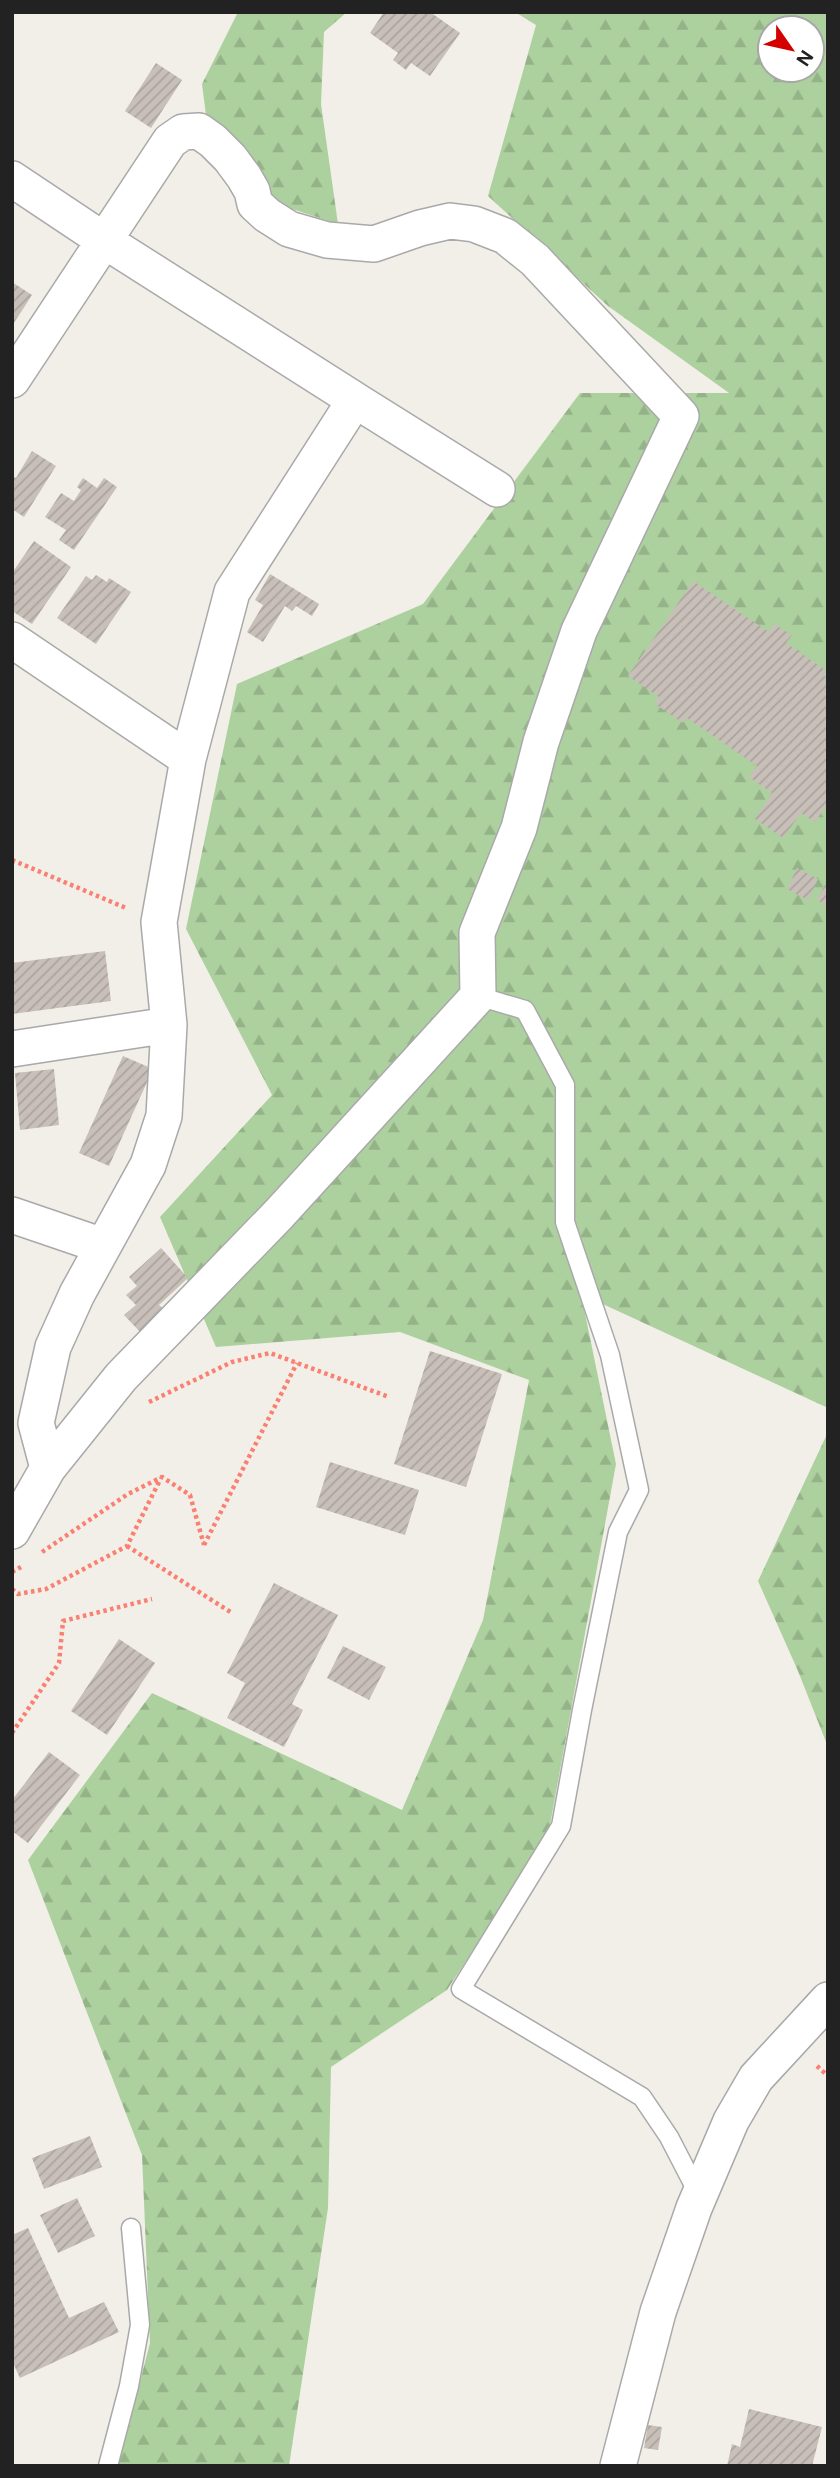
<svg xmlns="http://www.w3.org/2000/svg" width="840" height="2478" font-family="'DM Sans',sans-serif">
<style>
.forest{fill:url(#forest-firs);fill-rule:evenodd}
.building{fill:url(#building-hatch)}
.lines{fill:none;stroke-linecap:round;stroke-linejoin:round}
.service-casing{stroke:#a9a9a9;stroke-width:21}
.minor-casing{stroke:#a9a9a9;stroke-width:38}
.path{stroke:#fa8072;stroke-width:4.5;stroke-dasharray:3.5 3.5;stroke-linecap:butt}
.service{stroke:#fff;stroke-width:18}
.minor{stroke:#fff;stroke-width:35}
</style>
<defs>
<pattern id="forest-firs" width="22" height="20" patternUnits="userSpaceOnUse" patternTransform="scale(1.75)"><rect width="22" height="20" fill="#add19e"/><path d="M5 1l3.5 6h-7zM16 11l3.5 6h-7z" fill="#95b388"/></pattern>
<pattern id="building-hatch" width="6" height="6" patternUnits="userSpaceOnUse" patternTransform="scale(1.75)"><rect width="6" height="6" fill="#c7bfb8"/><path d="M-1 1l2-2M0 6l6-6M5 7l2-2" fill="none" stroke="#aba49e"/></pattern>
</defs>
<rect width="100%" height="100%" fill="#f2efe9"/>
<!-- forest -->
<path class="forest" d="M238,12H347L324,32L321,104L338,224L277,204L207,123L202,84Z
M515,12H828V1408L581,1294L616,1464L548,1836L447,1990L331,2067L328,2208L289,2466H118L150,2343L142,2155L28,1860L152,1693L402,1810L483,1620L529,1380L400,1332L216,1347L160,1217L272,1095L186,929L237,684L423,604L580,393H729L608,306L488,196L536,25ZM770,28H812V70H770Z
M828,1432V1747L798,1671L758,1581Z"/>
<!-- building -->
<path class="building" d="M384,12H430L460,33L430,76L411,63L406,70L393,60L398,53L370,33Z
M156,63L182,80L151,128L125,111Z
M12,282L32,295L12,326Z
M32,451L56,466L24,517L12,509V476L16,478Z
M83,478L97,488L104,478L117,487L74,550L59,540L66,530L45,517L61,493L74,501L81,490L77,487Z
M34,541L71,567L32,624L12,611V573Z
M270,574L319,604L312,616L296,606L292,611L285,606L263,642L247,632L263,605L255,600Z
M96,575L107,582L109,578L131,592L96,644L57,618L86,576L92,580Z
M693,581L769,632L774,624L792,635L786,643L827,671L824,676L828,678V803L815,822L801,813L783,838L755,819L772,793L749,777L757,766L687,718L683,723L655,704L659,697L628,676Z
M797,868L818,879L808,900L787,889Z
M828,879V906L817,900Z
M105,951L111,1001L12,1014V963Z
M123,1056L153,1069L109,1166L79,1153Z
M54,1069L59,1125L20,1130L15,1073Z
M161,1248L188,1278L159,1305L166,1311L142,1334L124,1315L136,1305L126,1295L137,1286L129,1277Z
M430,1351L502,1374L466,1487L394,1464Z
M330,1462L419,1490L405,1535L316,1507Z
M274,1583L338,1615L292,1704L303,1710L284,1747L227,1718L245,1683L227,1673Z
M119,1639L155,1663L107,1735L71,1711Z
M343,1646L386,1667L369,1700L327,1678Z
M49,1752L80,1775L28,1843L12,1831V1800Z
M90,2136L102,2167L44,2189L32,2158Z
M77,2198L95,2236L58,2253L40,2215Z
M28,2228L69,2318L104,2302L119,2332L20,2378L12,2361V2235Z
M749,2409L822,2427L812,2466H727L732,2444L740,2447Z
M648,2425L662,2427L658,2450L644,2448Z"/>
<g class="lines">
<!-- service casing -->
<g class="service-casing">
<path id="service" d="M478,996L525,1010L565,1085V1222L610,1355L639,1490L618,1532L582,1710L561,1826L461,1989L642,2097L669,2137L699,2195
M108,2466L129,2386L140,2325L131,2228"/>
</g>
<!-- minor casing -->
<g class="minor-casing">
<path id="minor" d="M12,179L105,241L355,400L232,592L188,759L159,922L169,1025L164,1116L148,1165L77,1294L53,1347L36,1423L48,1468
M12,380L170,141L183,132L199,131L213,141L230,158L244,177L252,191L255,204L267,215L289,229L327,240L374,244L420,228L450,221L474,224L505,236L535,260L681,416L579,631L541,742L519,828L477,933L478,996L279,1214L121,1377L48,1468L12,1531
M355,400L497,489
M12,640L188,759
M12,1049L169,1025
M12,1215L103,1246
M618,2466L658,2312L694,2208L731,2121L756,2078L828,2000"/>
</g>
<!-- path -->
<path class="path" d="M12,860L126,908
M149,1402L232,1362L270,1353L389,1397
M204,1545L297,1363
M127,1546L232,1613
M42,1552L128,1494L162,1477L190,1495L204,1545
M12,1572L21,1567
M12,1589L18,1594L46,1589L127,1546L161,1478
M12,1733L59,1663L63,1621L152,1599
M817,2066L828,2076"/>
<!-- service -->
<use href="#service" class="service"/>
<!-- minor -->
<use href="#minor" class="minor"/>
</g>
<!-- border -->
<rect width="840" height="2478" fill="none" stroke="#222222" stroke-width="28"/>
<!-- north arrow -->
<g transform="translate(791 49) rotate(124)"><circle r="33" fill="#ffffff" stroke="#a7a7a7" stroke-width="2"/>
<path d="M0-5L12 26L0 18L-12 26Z" fill="#d40000"/>
<text y="-10" font-size="19" font-weight="bold" text-anchor="middle" fill="#222222">N</text>
</g>
</svg>
